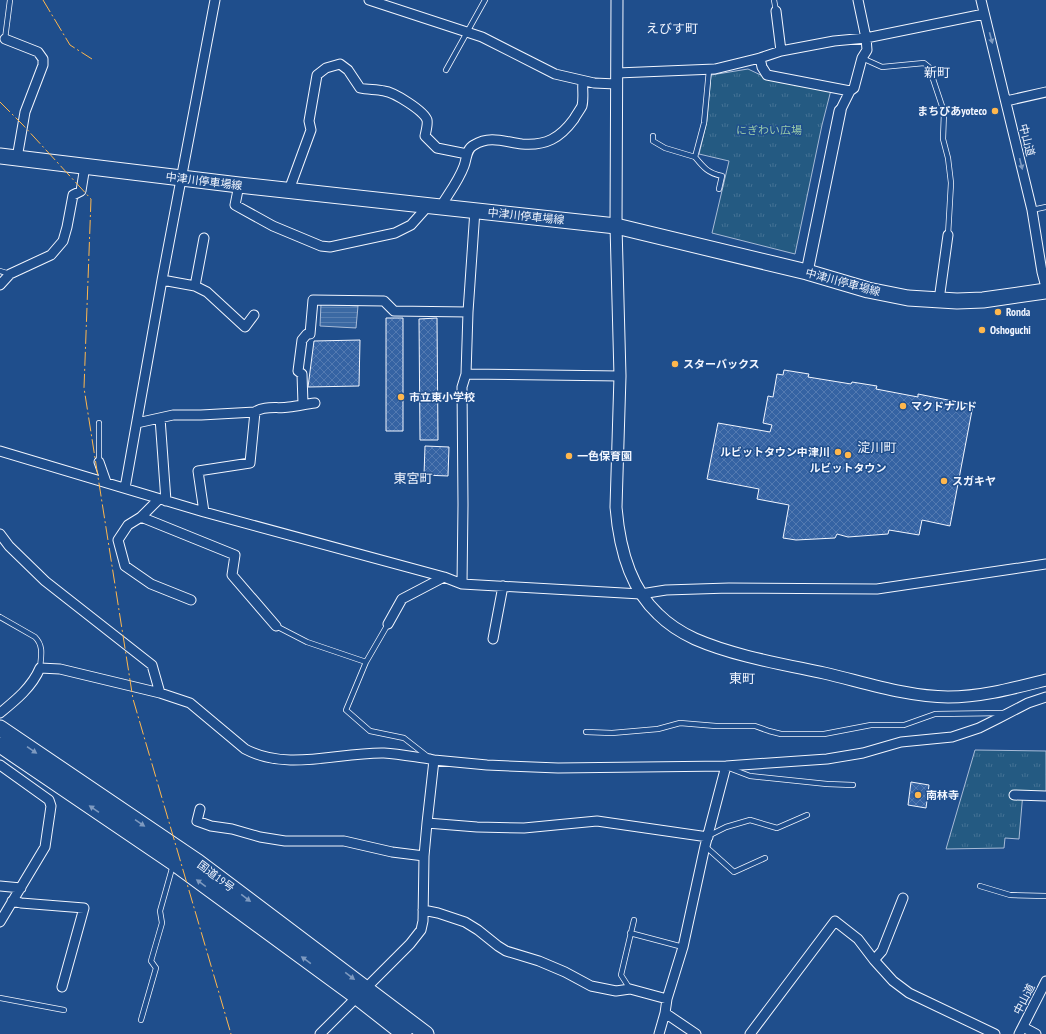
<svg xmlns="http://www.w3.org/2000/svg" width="1046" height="1034" font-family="'PT Sans Narrow','Noto Sans JP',sans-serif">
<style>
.park{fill:url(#park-tufts);stroke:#a8bbd7}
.water{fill:url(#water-rules);stroke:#a8bbd7}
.building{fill:url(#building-cross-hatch);stroke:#f2f6ff}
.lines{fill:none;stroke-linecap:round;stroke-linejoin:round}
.service-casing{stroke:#f2f6ff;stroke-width:6}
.minor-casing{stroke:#f2f6ff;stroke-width:11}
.tertiary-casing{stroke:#f2f6ff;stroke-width:13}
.primary-casing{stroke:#f2f6ff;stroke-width:17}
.trunk-casing{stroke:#f2f6ff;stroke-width:17}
.service{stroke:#1f4e8c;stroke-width:4.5}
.minor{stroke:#1f4e8c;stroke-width:9}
.tertiary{stroke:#1f4e8c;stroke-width:11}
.primary{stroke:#1f4e8c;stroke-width:15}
.trunk{stroke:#1f4e8c;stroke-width:15}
.power{stroke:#ffb74d;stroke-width:1;stroke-dasharray:14 3 2 3;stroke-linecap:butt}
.oneway{fill:#7e9ac0}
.poi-dot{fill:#ffb74d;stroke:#1f4e8c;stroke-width:1.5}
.labels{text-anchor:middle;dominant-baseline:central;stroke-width:3;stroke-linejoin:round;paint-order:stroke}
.poi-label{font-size:11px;font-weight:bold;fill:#f2f6ff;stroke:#1f4e8c;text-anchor:start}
.park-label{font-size:11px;fill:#97c8a6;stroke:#1f4e8c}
.street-label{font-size:11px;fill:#f2f6ff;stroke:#1f4e8c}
.quarter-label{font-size:13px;fill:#f2f6ff;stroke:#1f4e8c}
</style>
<defs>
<pattern id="park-tufts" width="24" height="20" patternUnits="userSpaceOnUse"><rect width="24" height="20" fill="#245a82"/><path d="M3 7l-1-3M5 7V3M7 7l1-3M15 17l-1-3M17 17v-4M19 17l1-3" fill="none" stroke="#447295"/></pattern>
<pattern id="water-rules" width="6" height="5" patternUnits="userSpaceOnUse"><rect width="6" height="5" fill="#3b69a3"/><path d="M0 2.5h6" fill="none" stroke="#587fb1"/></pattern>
<pattern id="building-cross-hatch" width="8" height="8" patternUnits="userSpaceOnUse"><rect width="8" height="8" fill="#3563a3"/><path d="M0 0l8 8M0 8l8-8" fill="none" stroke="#537ab1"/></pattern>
</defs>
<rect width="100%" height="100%" fill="#1f4e8c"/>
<!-- park -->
<path class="park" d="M748,69L765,77L831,90L822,125L795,254L712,233L729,161L699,154L707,121L711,75Z
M975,750L1046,751V793L1023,792L1019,839L1005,838L1004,848L946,849Z"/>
<!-- water -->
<path class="water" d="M321,304L358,306L356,328L320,326Z"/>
<!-- building -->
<path class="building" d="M386,318H403V431H386Z
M437,318L438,440H420L419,319Z
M360,340L359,386L308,387L314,341Z
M784,370L809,374L808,377L851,384L852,382L877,386L876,389L918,397V394L973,405L950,526L922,520L919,535L889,530L888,534L848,537L837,534L835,538L796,540L783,538L789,505L757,499L759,489L707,479L718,423L770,432L772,425L763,423L768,396L773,397L777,374L783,375Z
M425,446L449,447L448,476L424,475Z
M911,782L929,785L926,808L908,805Z"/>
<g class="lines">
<!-- service casing -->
<g class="service-casing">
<path id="service" d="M774,0L776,11
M5,39L10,0
M862,58L882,67L924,63L929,67L944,112L943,139L948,158L951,183L948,235
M446,70L485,0
M709,70L704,123L695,157C704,168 708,173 722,176L719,189
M653,136V141L665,148L695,157
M1032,210L1046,207
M0,271L10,274
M99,462V423
M0,617L35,637C44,646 41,656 40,668
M388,624L366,662L346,710L370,731L404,738L427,756
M276,626L307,642L366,662
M586,732L612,733L658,729L680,723L716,726H755L769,731L781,734H824L871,725H904L935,714L1004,713
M729,768L750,776L827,784L853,785
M708,836L726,827L750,820L777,828L807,815
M705,846L734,872L765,858
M980,886L1010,895L1046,896
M630,933L683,947
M630,989L621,975L634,920
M0,998L64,1010
M141,1020L156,968L151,961L162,923L160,911L173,865"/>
</g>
<!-- minor casing -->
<g class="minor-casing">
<path id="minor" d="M369,0L482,37L555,74L594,83L616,84
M981,0L1032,210L1042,272L1046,287
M776,11L781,51
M5,39L38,52L43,59V65L25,112L17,158
M760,58L762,67L767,75L850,91
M617,73L715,69L760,58L781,51L834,41L866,38L984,14
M1006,101L1046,92
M840,111L850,91L854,88L862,58L867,50L866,38L858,0
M239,185L235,205L273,226L321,246L330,247L395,233L411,225L428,206
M289,190L311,130L309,121L317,75L326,68L340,64L348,70L360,88C368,90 376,89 384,91C394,92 424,111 427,120C428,124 426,131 425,136L437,148L467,154
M441,206C449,193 459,180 464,166C467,158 466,149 474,145C490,135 505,142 522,144C546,146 560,138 574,119C576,115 580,110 582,106C584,98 582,89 583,81
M162,280L195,286L207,292L245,327L254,315
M0,285L10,274L51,255L63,241L67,227L73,195L81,191L85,166
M195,286L204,238
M939,300L948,235
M466,374L620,376
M303,404L302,374L298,371L302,340L307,334H310L313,300L384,301L394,311L468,312
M160,418L166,501
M137,423L173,415H201L255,412C264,405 278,409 289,407C298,406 306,404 315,403
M0,451L204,512L444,577L462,584L641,594L666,590L729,588L877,589L1046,564
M99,462L106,482
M125,488L162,280L215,0
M159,499L141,517L235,555L232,575L276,626
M204,512L198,471L250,463L255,412
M141,517L128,525L118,540L125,566L151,584L191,600
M0,534L9,546L45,581L152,665L160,693
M462,584L463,505L462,387L466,374L468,312L475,210
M388,624L402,599L444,577
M493,639L503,586
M0,713C16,700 32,687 40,668L60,669L160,693L190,703L245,749C288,772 338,752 384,753C399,754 415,757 430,759L434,760L487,765L558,768L726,766L827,759L863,753L901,742L952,737L979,728L999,718L1028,703L1046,697
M0,765L49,800L51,806L45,847L0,922
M1014,795L1046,796
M200,809L197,821L211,826L232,829L260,837L285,841H344L392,852L424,856
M427,823L477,827L524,828L597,821L708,837
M0,886L21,888
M12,901L21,903L84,908L62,987
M423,910L438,913L465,922L478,930L498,946L506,951L539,961L565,972L591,986L616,991L630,989L667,999
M874,960L882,951L903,898
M665,1013L696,1034
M1023,1027L1036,1034
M320,1034L410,944L421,930L423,921L424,856L427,823L434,760
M659,1034L665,1013L667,999L683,947L705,846L726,766
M750,1034L835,921L858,939L874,960L893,981L909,993L995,1034
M1019,1034L1046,981"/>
</g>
<!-- tertiary casing -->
<g class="tertiary-casing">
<path id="tertiary" d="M617,0L616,226L620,376L616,507C619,545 629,587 658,614C668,624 682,633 695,639C734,656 782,664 824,673C863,682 908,697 948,697C982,697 1014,688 1046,680
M807,272L840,111"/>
</g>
<!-- primary casing -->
<g class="primary-casing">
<path id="primary" d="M0,156L239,185L616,226L807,272L868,290L908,298L957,301L983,300L1046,291"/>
</g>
<!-- trunk casing -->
<g class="trunk-casing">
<path id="trunk" d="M0,728L198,862L426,1034
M0,745L174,863L357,997L404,1034"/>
</g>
<!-- service -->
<use href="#service" class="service"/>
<!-- minor -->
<use href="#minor" class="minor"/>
<!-- tertiary -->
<use href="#tertiary" class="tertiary"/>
<!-- primary -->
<use href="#primary" class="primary"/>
<!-- trunk -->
<use href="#trunk" class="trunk"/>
<!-- power -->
<path class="power" d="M43,0L70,45L92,59
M0,102L23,125L91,199L84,388L133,699L231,1034"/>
</g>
<!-- one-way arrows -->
<defs><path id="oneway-solid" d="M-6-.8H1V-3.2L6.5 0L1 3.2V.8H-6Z"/></defs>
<g class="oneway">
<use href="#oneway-solid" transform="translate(991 38) rotate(75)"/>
<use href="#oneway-solid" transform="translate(1021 164) rotate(76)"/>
<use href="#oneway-solid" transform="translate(32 750) rotate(34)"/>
<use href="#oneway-solid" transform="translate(94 809) rotate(-146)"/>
<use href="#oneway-solid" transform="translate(140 823) rotate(34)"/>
<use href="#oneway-solid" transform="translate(201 883) rotate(-144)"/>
<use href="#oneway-solid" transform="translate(246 898) rotate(37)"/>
<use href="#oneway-solid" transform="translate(306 960) rotate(-144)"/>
<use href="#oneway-solid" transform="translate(350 976) rotate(37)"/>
</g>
<!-- markers -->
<g class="poi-dot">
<circle cx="995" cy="111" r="4"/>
<circle cx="998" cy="312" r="4"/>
<circle cx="982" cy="330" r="4"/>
<circle cx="675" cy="364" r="4"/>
<circle cx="401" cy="397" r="4"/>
<circle cx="903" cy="406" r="4"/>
<circle cx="838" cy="452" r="4"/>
<circle cx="848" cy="455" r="4"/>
<circle cx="569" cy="456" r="4"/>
<circle cx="944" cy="481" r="4"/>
<circle cx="918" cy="795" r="4"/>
</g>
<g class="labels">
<!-- poi labels -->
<g class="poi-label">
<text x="987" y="111" text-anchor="end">まちぴあyoteco</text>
<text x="1006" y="312">Ronda</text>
<text x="990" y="330">Oshoguchi</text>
<text x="683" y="364">スターバックス</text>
<text x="409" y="397">市立東小学校</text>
<text x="911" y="406">マクドナルド</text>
<text x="830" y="452" text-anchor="end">ルビットタウン中津川</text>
<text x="577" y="456">一色保育園</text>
<text x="848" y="468" text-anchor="middle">ルビットタウン</text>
<text x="952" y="481">スガキヤ</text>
<text x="926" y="795">南林寺</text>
</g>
<!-- park labels -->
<g class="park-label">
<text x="769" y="130">にぎわい広場</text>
</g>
<!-- street labels -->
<g class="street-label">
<text transform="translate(1027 140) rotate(76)">中山道</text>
<text transform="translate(204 181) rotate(7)">中津川停車場線</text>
<text transform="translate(526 216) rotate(6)">中津川停車場線</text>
<text transform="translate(843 282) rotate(15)">中津川停車場線</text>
<text transform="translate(216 876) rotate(37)">国道19号</text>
<text transform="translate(1024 999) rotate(-63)">中山道</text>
</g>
<!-- quarter labels -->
<g class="quarter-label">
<text x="672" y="28">えびす町</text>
<text x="937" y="72">新町</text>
<text x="877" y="447">淀川町</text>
<text x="413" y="478">東宮町</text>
<text x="742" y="678">東町</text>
</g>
</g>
</svg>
